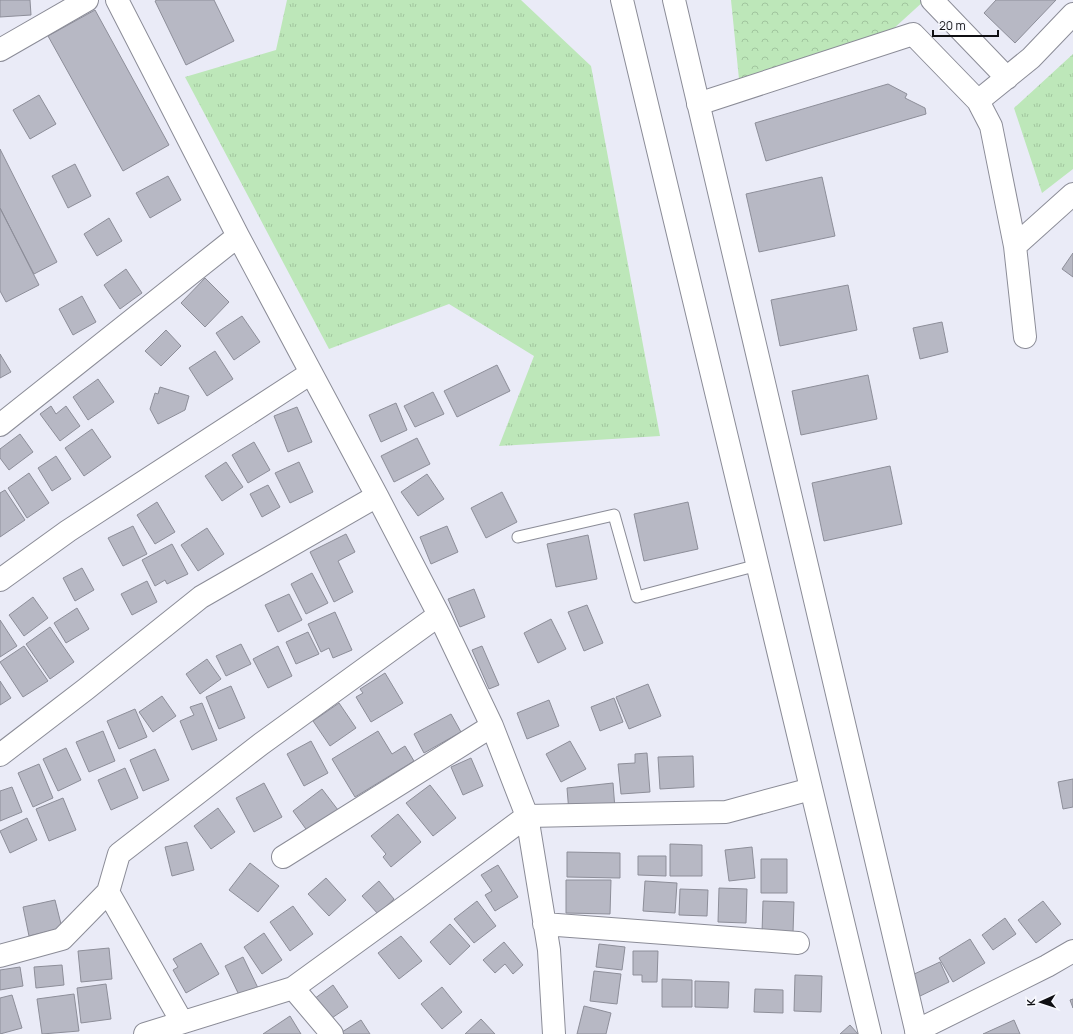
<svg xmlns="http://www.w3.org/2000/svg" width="1073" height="1034" font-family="Manrope,sans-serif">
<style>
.grass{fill:url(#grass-tufts)}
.forest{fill:url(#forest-crowns)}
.building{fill:#b7b8c4;stroke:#8d8e99}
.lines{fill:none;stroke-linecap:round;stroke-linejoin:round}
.service-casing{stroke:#8b8c97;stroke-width:13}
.minor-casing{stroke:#8b8c97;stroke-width:24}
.service{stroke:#fff;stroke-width:11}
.minor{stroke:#fff;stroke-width:22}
</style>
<defs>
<pattern id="grass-tufts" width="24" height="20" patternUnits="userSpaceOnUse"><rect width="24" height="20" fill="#bde7b9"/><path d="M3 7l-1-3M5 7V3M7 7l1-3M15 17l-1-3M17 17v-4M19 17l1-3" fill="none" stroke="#a1c59e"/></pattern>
<pattern id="forest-crowns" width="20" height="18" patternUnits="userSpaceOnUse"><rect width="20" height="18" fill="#bde7b9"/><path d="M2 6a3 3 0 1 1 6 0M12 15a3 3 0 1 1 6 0" fill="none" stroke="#a1c59e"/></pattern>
</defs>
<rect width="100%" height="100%" fill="#eaebf7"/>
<!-- grass -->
<path class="grass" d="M287,0H521L591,66L660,436L499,446L534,356L449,304L329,349L185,77L276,50Z
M1073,54V169L1042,193L1014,108Z"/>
<!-- forest -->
<path class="forest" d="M731,0H925L881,40L739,79Z"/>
<!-- building -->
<path class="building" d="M0,0H30L31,15L0,17Z
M157,0H214L234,41L186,65L155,1Z
M996,0H1056L1015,43L984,13Z
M95,10L169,145L123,171L48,36Z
M888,84L907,94L905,98L925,108L926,114L766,161L755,123Z
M39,95L56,124L30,139L13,110Z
M0,149L57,262L34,274L0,208Z
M75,164L91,196L68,208L52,176Z
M168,176L181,200L150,218L136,193Z
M822,177L835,236L759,252L746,194Z
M0,208L39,285L6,302L0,291Z
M109,218L122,241L97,256L84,234Z
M1073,253V277L1062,269Z
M126,269L142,293L120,309L104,285Z
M205,278L229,302L205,327L181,303Z
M848,285L857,330L780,346L771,300Z
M82,296L96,322L73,335L59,309Z
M242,316L260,342L234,360L216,333Z
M942,322L948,352L920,359L913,328Z
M166,330L181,346L161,366L145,351Z
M215,351L233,379L207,396L189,368Z
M0,354L11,372L0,378Z
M497,365L510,391L457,417L444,391Z
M868,375L877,419L801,435L792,391Z
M98,379L114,402L88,420L73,397Z
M160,387L189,396L185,410L158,424L150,409L155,393L158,394Z
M433,392L444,414L415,427L404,406Z
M396,403L407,430L381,442L369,415Z
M51,406L56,414L66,406L80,426L60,441L40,414Z
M297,407L312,442L288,452L274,416Z
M92,429L111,457L84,476L65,448Z
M20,434L33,452L9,470L0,458V449Z
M417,438L430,464L394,482L381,456Z
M254,442L270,470L248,483L232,455Z
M56,456L71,479L52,491L38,468Z
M226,462L243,487L222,501L205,476Z
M299,462L313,492L290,503L275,473Z
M890,466L902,524L824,541L812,483Z
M29,473L49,503L27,518L8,488Z
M427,474L444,499L418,516L401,492Z
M268,485L280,507L262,517L250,494Z
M5,490L25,520L0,537V493Z
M502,492L517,522L486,538L471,508Z
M157,502L175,532L155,544L137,515Z
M688,502L698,549L644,561L634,514Z
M133,526L147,554L123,566L108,538Z
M447,526L458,552L431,564L420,537Z
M207,528L224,554L198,571L181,545Z
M346,534L355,552L338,561L353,592L334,602L310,552Z
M588,535L597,579L556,587L547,544Z
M172,544L188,574L167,584L165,580L155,586L142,560Z
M82,568L94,590L75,601L63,578Z
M312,573L328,603L306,614L291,584Z
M147,581L157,602L132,615L121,594Z
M474,589L485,617L460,627L448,599Z
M289,594L302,620L278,632L265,605Z
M33,597L48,618L24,636L9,615Z
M587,605L603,643L584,651L568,612Z
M77,608L89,629L66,643L54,623Z
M335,612L352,650L333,658L329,648L321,652L308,624Z
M551,619L566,649L538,663L524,633Z
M0,620L17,646L0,657Z
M50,627L74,662L50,679L26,644Z
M308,632L319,654L296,664L286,642Z
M241,644L251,664L226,676L216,656Z
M24,646L48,681L23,697L0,662Z
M278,646L292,676L268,688L253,659Z
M482,646L499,685L489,689L472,650Z
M207,659L221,679L200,694L186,674Z
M385,673L403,703L371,722L356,697L363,693L360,689Z
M0,681L11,698L0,705Z
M648,684L661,716L629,729L616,697Z
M231,686L245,718L219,729L206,697Z
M162,696L176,716L153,732L139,712Z
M614,698L623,722L600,731L591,707Z
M549,700L559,726L527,739L517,713Z
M202,703L217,740L192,750L180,721L194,715L190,707Z
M339,703L356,728L330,746L313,721Z
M135,709L147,737L119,749L107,721Z
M451,714L461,732L424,753L414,734Z
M103,731L115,761L89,772L76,742Z
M378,731L392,754L405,746L414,761L355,797L332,759Z
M311,741L328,773L304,786L287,754Z
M570,741L586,769L561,782L546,754Z
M66,748L81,780L58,791L43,759Z
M155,749L169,780L143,791L130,760Z
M647,753L650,792L621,794L618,764L635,763V754Z
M693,756L694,787L660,789L658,757Z
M471,758L483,786L463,795L451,767Z
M39,764L53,798L33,807L18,773Z
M125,768L138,798L111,810L98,780Z
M1073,779V807L1063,809L1058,782Z
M264,783L282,817L254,832L236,798Z
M613,783L615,809L569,813L567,788Z
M430,785L456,818L433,836L406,803Z
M12,787L22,812L0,821V791Z
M322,789L338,810L308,832L293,811Z
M63,798L76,830L49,841L36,809Z
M218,808L235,832L211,849L194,826Z
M398,814L421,842L391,867L383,857L386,854L371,836Z
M27,818L37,840L10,853L0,831Z
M187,842L194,870L172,876L165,847Z
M670,844L702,845V876H670Z
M752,847L755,878L729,881L725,850Z
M567,852L620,853V878L567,877Z
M638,856H666V876L638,875Z
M761,859H787V893H761Z
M250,863L279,886L258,912L229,890Z
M498,865L518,897L495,911L485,895L492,891L481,875Z
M326,878L346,900L329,916L308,894Z
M566,880H611L610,914L566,913Z
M379,881L394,899L378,914L362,896Z
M645,881L677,883L675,913L643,911Z
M719,888L747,889L746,923L718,922Z
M680,889L708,890L707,916L679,915Z
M55,900L62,928L29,936L23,907Z
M477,901L496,926L474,943L454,919Z
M763,901L794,902L793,933H762Z
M1043,901L1061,924L1036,943L1018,920Z
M293,906L313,934L290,951L270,922Z
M1005,918L1016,934L993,950L982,935Z
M450,924L470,946L450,965L430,942Z
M264,933L282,960L262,974L244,947Z
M401,936L422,961L399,979L378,953Z
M970,939L985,963L953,982L939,958Z
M504,942L523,965L513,974L505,964L495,973L483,960Z
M201,943L219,974L186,993L173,970L178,967L173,959Z
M599,944L625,947L622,970L596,967Z
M109,948L112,979L81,982L78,951Z
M633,951H658L657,982H642V975H633Z
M243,957L258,988L240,997L225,966Z
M940,962L949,982L916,998L910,976Z
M62,965L64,985L36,988L34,967Z
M20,967L23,986L0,990V970Z
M594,971L621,974L617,1004L590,1001Z
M795,975L822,976L821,1012L794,1011Z
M662,979L692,980V1007H662Z
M695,981L729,982L728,1008L695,1007Z
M106,984L111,1019L81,1023L77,988Z
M333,985L348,1007L329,1020L314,999Z
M442,987L462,1012L442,1029L421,1004Z
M755,989L783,990V1013L754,1012Z
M74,994L79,1031L42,1034L37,999Z
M12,995L22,1028L0,1034V998Z
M1073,999V1008L1070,1000Z
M584,1006L611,1013L606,1034H577Z
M290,1016L301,1034H263Z
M481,1019L495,1034H465Z
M361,1020L370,1034H344L342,1032Z
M1014,1020L1020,1034H983Z
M850,1025L858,1034H840Z"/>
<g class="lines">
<!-- service casing -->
<g class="service-casing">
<path id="service" d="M518,537L614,515L637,597L758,565"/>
</g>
<!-- minor casing -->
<g class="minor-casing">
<path id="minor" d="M117,0L238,236L377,496L439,615L492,726L527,816L549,950L554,1034
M622,0L870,1034
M674,0L917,1034
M932,0L1007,78
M0,50L87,0
M978,101L1031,58L1073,14
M698,104L913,34L978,101L991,126L1015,246L1025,337
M1015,246L1073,194
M0,425L238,236
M0,580L68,531L311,373
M0,755L86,689L201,597L377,496
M283,857L492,726
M108,892L182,1022
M544,924L798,943
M0,956L62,939L108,892L119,854L261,744L439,615
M293,988L332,1034
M916,1031L1047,966L1073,951
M145,1034L293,988L417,898L527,816L726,812L811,789"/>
</g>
<!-- service -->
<use href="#service" class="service"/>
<!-- minor -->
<use href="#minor" class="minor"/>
</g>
<!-- north arrow -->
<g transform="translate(1041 1002) rotate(267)" stroke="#f8f9fe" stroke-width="3" paint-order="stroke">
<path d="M0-3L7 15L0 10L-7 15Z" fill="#0f0f13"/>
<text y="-6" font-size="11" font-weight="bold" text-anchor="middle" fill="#0f0f13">K</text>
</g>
<!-- scale -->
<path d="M933 30v6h65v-6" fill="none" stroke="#0f0f13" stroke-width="2"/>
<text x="939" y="30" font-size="12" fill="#0f0f13" stroke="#f8f9fe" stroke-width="3" paint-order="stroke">20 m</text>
</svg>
